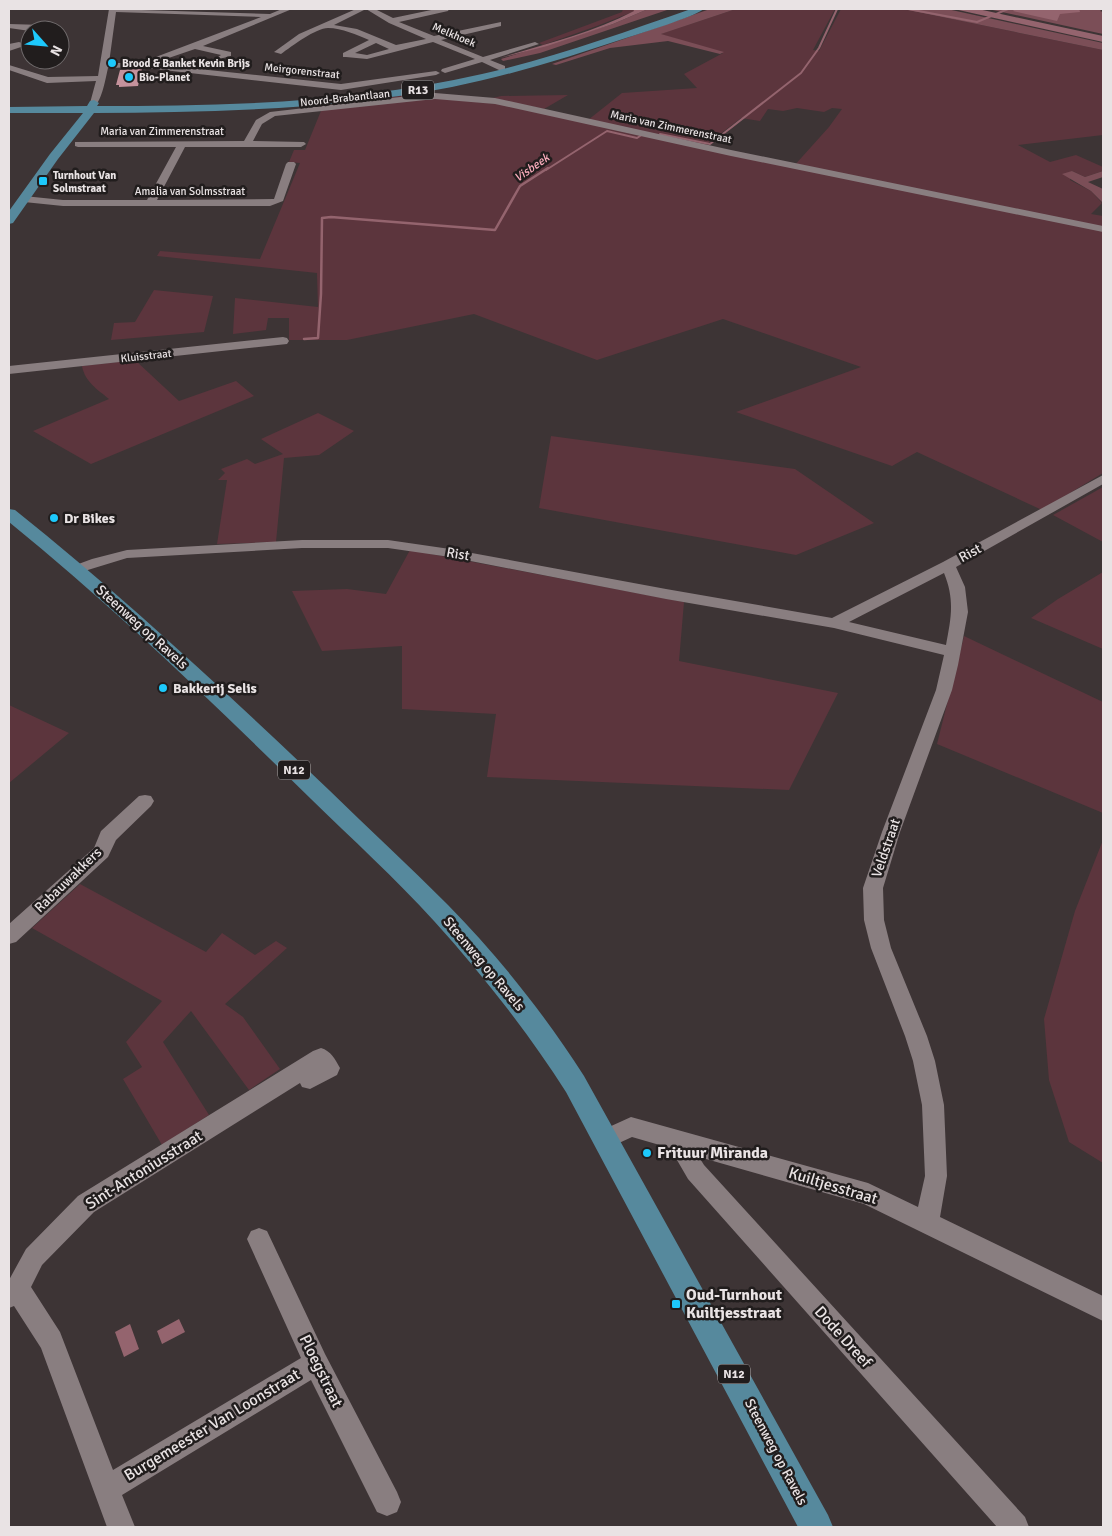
<svg xmlns="http://www.w3.org/2000/svg" width="1112" height="1536" font-family="Signika,sans-serif">
<style>
.green{fill:#5c353d}
.forest{fill:#7b4e57}
.water{fill:#94646e}
.lines{fill:none;stroke-linecap:round;stroke-linejoin:round}
.stream-far1{stroke:#94646e;stroke-width:2}
.stream{stroke:#94646e;stroke-width:2.5}
.building{fill:#c5929c}
.minor{fill:#897e80;fill-rule:evenodd}
.major{fill:#56899d;fill-rule:evenodd}
.poi-dot{fill:#1dc9fc;stroke:#211d1d;stroke-width:2}
.labels{text-anchor:middle;dominant-baseline:central;stroke-width:5;stroke-linejoin:round;paint-order:stroke}
.far-street-label{font-size:11px;fill:#e9e3e4;stroke:#211d1d}
.far-poi-label{font-size:11px;font-weight:bold;fill:#e9e3e4;stroke:#211d1d;text-anchor:start}
.shield{fill:#211d1d;stroke:#ada8a8;stroke-width:1}
.shield-label{font-size:12px;font-weight:bold;fill:#e9e3e4}
.far-water-label{font-size:12px;font-style:italic;fill:#fbadbd;stroke:#211d1d}
.poi-label{font-size:14px;font-weight:bold;fill:#e9e3e4;stroke:#211d1d;text-anchor:start}
.street-label{font-size:14px;fill:#e9e3e4;stroke:#211d1d}
.near-poi-label{font-size:16px;font-weight:bold;fill:#e9e3e4;stroke:#211d1d;text-anchor:start}
.near-street-label{font-size:16px;fill:#e9e3e4;stroke:#211d1d}
</style>
<rect width="100%" height="100%" fill="#3d3435"/>
<!-- green -->
<path class="green" d="M623,9H633L635,11L597,26L543,45L539,43L622,12Z
M736,9H835L813,50L819,51L841,9H903L1103,50V135L1018,145L1050,162L1076,155L1103,167V171L1085,177L1072,171L1070,180L1091,191L1102,203L1091,214L1103,216V227L883,182L1103,231V473L1042,510L917,452L892,466L736,412L861,367L723,319L597,360L474,314L347,340H289V318H268L266,330L233,334L235,298L318,307L317,273L157,256L160,251L260,259L300,163L289,162L294,150H305L323,106L422,93L427,99L436,98L498,104L793,167L829,127L842,109L832,108L824,112L797,108L783,111L768,109L760,121L741,118L706,145L588,120L622,93L697,88L684,74L723,53L660,34Z
M568,95L544,109L493,98L501,96Z
M154,290L213,296L204,332L111,340L114,323L135,322Z
M135,360L179,401L236,381L254,396L91,464L33,431L109,399C97,389 85,382 82,366Z
M318,413L354,431L319,455L284,458L276,542L217,544L227,480H218L225,473L221,469L247,459L255,464L283,454L261,439Z
M551,436L795,469L874,523L796,555L539,508Z
M1103,487V542L1053,515Z
M410,550L684,602L679,661L838,693L789,790L487,777L496,714L402,709V646L322,651L292,591L347,589L386,594Z
M1103,572V649L1031,618L1058,599Z
M964,636L1103,702V813L937,744Z
M9,705L69,733L9,783Z
M1103,840V1163L1069,1142L1049,1080L1044,1019L1075,911Z
M80,884L206,952L222,933L255,955L276,941L287,948L225,1004L243,1017L280,1069L249,1090L191,1011L163,1042L209,1115L162,1145L123,1079L142,1067L126,1042L162,1001L32,928Z"/>
<!-- forest -->
<path class="forest" d="M648,9H670L540,53L503,61L501,59L613,24Z
M710,9H736L661,34L724,52L720,54L668,41L610,48L556,65L552,64Z
M903,9H947L1103,43V50Z
M988,9H1103L1100,11L1103,12V34Z
M1072,171L1085,177L1103,171V177L1088,182L1103,189V203L1091,191L1062,174Z"/>
<!-- water -->
<path class="water" d="M633,9H648L613,24L547,46L500,58C544,44 593,33 634,11Z
M954,9H978L1103,36V42Z
M1015,9H1079L1080,12L1060,14L1057,21L1013,11Z
M179,1319L185,1332L162,1344L157,1331Z
M130,1324L139,1349L124,1357L115,1332Z"/>
<g class="lines">
<!-- stream-far1 -->
<path class="stream-far1" d="M908,9L977,22L1008,9
M660,134L710,144L801,73L819,48L837,9
M546,170L607,131L637,138L643,134"/>
<!-- stream -->
<path class="stream" d="M304,339L318,338L321,294L322,218L331,217L495,230L520,186L548,168"/>
</g>
<!-- building -->
<path class="building" d="M142,69L138,86L119,87V85H116L120,70Z"/>
<g class="lines">
<!-- minor -->
<path class="minor" d="M109,9L270,14L282,9H292L203,46L231,52V56L219,59L218,57L221,55L195,49L151,64L341,84L436,71L440,73L436,75L341,90L137,67L108,68C106,76 102,102 94,106L90,103L96,81L47,83L9,70V65L48,77L98,76ZM116,12L261,17L140,63H109Z
M356,9H366L334,25L357,29L396,45L426,39L389,23L366,9H375L393,18L436,9H449L448,11L399,22L434,36L501,22V26L441,40L483,57L535,42L539,44L490,60L505,66V70H499L482,62L445,73L441,71L442,69L475,59L433,42L367,59L346,57H343V53L369,40C357,35 342,28 328,28C316,28 292,46 281,54L274,52L299,34ZM376,43L389,49L367,55L355,53Z
M9,24L43,25L47,27L44,30L30,31L9,28Z
M19,42L27,45L9,51V44Z
M435,93L495,98L731,150L1103,226V232L731,156L495,104L435,99L275,116L262,124L253,141L304,142L306,144L301,147H185L157,200L274,199L286,164L288,162H294L296,164L283,201L270,206H63L24,202L19,199L24,196L63,200H147L176,147H78L75,146V142L244,141L256,120L270,112Z
M283,337L287,338L289,341L287,344L9,374V366Z
M1103,475V484L956,567L965,587L968,612L958,665L952,690L900,832L883,888L884,920L891,948L927,1036L935,1061L944,1105L947,1176L940,1217L1103,1296V1321L864,1204L699,1157L704,1165L1025,1517L1029,1527H997L688,1179L670,1148L632,1137L606,1149L598,1146L595,1139L598,1132L631,1117L868,1183L918,1207L925,1176L922,1105L913,1061L905,1036L871,948L864,920L863,888L882,832L936,690L944,655L834,628L666,599L450,557L388,548H302L127,558L78,573L73,572L71,569L73,566L92,559L127,550L302,540H388L450,549L666,589L832,618L943,562ZM944,573C955,600 951,618 946,645L849,622Z
M145,795L151,796L154,801L151,806L116,840L108,857L16,942L9,944V924L94,848L101,831L139,796Z
M321,1048C331,1051 335,1059 340,1068L337,1075L310,1089L302,1087L300,1083L94,1212L42,1265L31,1287L60,1332L113,1470L301,1358L247,1239L251,1231L259,1228L267,1231L325,1354L397,1492L401,1502L397,1512L387,1516L377,1512L311,1380L122,1495L135,1527H107L41,1348L14,1306L9,1308V1280L26,1249L78,1196L313,1051Z"/>
<!-- major -->
<path class="major" d="M691,9H704C694,17 641,33 626,38C569,57 511,75 452,87C334,110 213,112 94,113L58,159L13,223L9,224V211L50,154L83,113H9V107L87,106L90,101L94,100L99,103L97,106C226,106 356,103 482,74C553,58 622,33 691,9Z
M9,509L15,510C125,598 227,693 329,790C369,829 409,866 448,905C499,957 545,1015 584,1076L828,1515L833,1527H798L566,1092C527,1031 482,974 434,921C395,878 352,839 311,799C213,703 115,608 9,522Z"/>
</g>
<!-- markers -->
<g class="poi-dot">
<circle cx="112" cy="63" r="5"/>
<circle cx="129" cy="77" r="5"/>
<rect x="38" y="176" width="10" height="10" rx="2.5"/>
<circle cx="54" cy="518" r="5"/>
<circle cx="163" cy="688" r="5"/>
<circle cx="647" cy="1153" r="5"/>
<rect x="671" y="1299" width="10" height="10" rx="2.5"/>
</g>
<g class="labels">
<!-- far-street labels -->
<g class="far-street-label">
<text transform="translate(454 35) rotate(23)">Melkhoek</text>
<text transform="translate(302 71) rotate(6)">Meirgorenstraat</text>
<text transform="translate(345 98) rotate(-6)">Noord-Brabantlaan</text>
<text transform="translate(671 127) rotate(12)">Maria van Zimmerenstraat</text>
<text x="162" y="131">Maria van Zimmerenstraat</text>
<text x="190" y="191">Amalia van Solmsstraat</text>
<text transform="translate(146 356) rotate(-6)">Kluisstraat</text>
</g>
<!-- far-poi labels -->
<g class="far-poi-label">
<text x="122" y="63">Brood &amp; Banket Kevin Brijs</text>
<text x="139" y="77">Bio-Planet</text>
<text x="53" y="175">Turnhout Van<tspan x="53" dy="13">Solmstraat</tspan></text>
</g>
<!-- shield labels -->
<g class="shield">
<rect x="402" y="80.5" width="32" height="19" rx="4"/>
<rect x="278" y="760.5" width="32" height="19" rx="4"/>
<rect x="718" y="1364.5" width="32" height="19" rx="4"/>
</g>
<g class="shield-label">
<text x="418" y="90">R13</text>
<text x="294" y="770">N12</text>
<text x="734" y="1374">N12</text>
</g>
<!-- far-water labels -->
<g class="far-water-label">
<text transform="translate(532 168) rotate(-35)">Visbeek</text>
</g>
<!-- poi labels -->
<g class="poi-label">
<text x="64" y="518">Dr Bikes</text>
<text x="173" y="688">Bakkerij Selis</text>
</g>
<!-- street labels -->
<g class="street-label">
<text transform="translate(970 553) rotate(-29)">Rist</text>
<text transform="translate(458 554) rotate(10)">Rist</text>
<text transform="translate(142 627) rotate(42)">Steenweg op Ravels</text>
<text transform="translate(886 848) rotate(-71)">Veldstraat</text>
<text transform="translate(68 880) rotate(-44)">Rabauwakkers</text>
<text transform="translate(484 964) rotate(50)">Steenweg op Ravels</text>
<text transform="translate(776 1452) rotate(62)">Steenweg op Ravels</text>
</g>
<!-- near-poi labels -->
<g class="near-poi-label">
<text x="657" y="1153">Frituur Miranda</text>
<text x="686" y="1295">Oud-Turnhout<tspan x="686" dy="18">Kuiltjesstraat</tspan></text>
</g>
<!-- near-street labels -->
<g class="near-street-label">
<text transform="translate(144 1170) rotate(-32)">Sint-Antoniusstraat</text>
<text transform="translate(833 1186) rotate(17)">Kuiltjesstraat</text>
<text transform="translate(843 1337) rotate(48)">Dode Dreef</text>
<text transform="translate(321 1371) rotate(64)">Ploegstraat</text>
<text transform="translate(212 1425) rotate(-31)">Burgemeester Van Loonstraat</text>
</g>
</g>
<!-- border -->
<rect width="1112" height="1536" fill="none" stroke="#e9e3e4" stroke-width="20"/>
<!-- north arrow -->
<g transform="translate(45 45) rotate(117)"><circle r="24" fill="#211d1d" stroke="#716c6d"/>
<path d="M0-4L9 19L0 12L-9 19Z" fill="#1dc9fc"/>
<text y="-8" font-size="14" font-weight="bold" text-anchor="middle" fill="#e9e3e4">N</text>
</g>
</svg>
